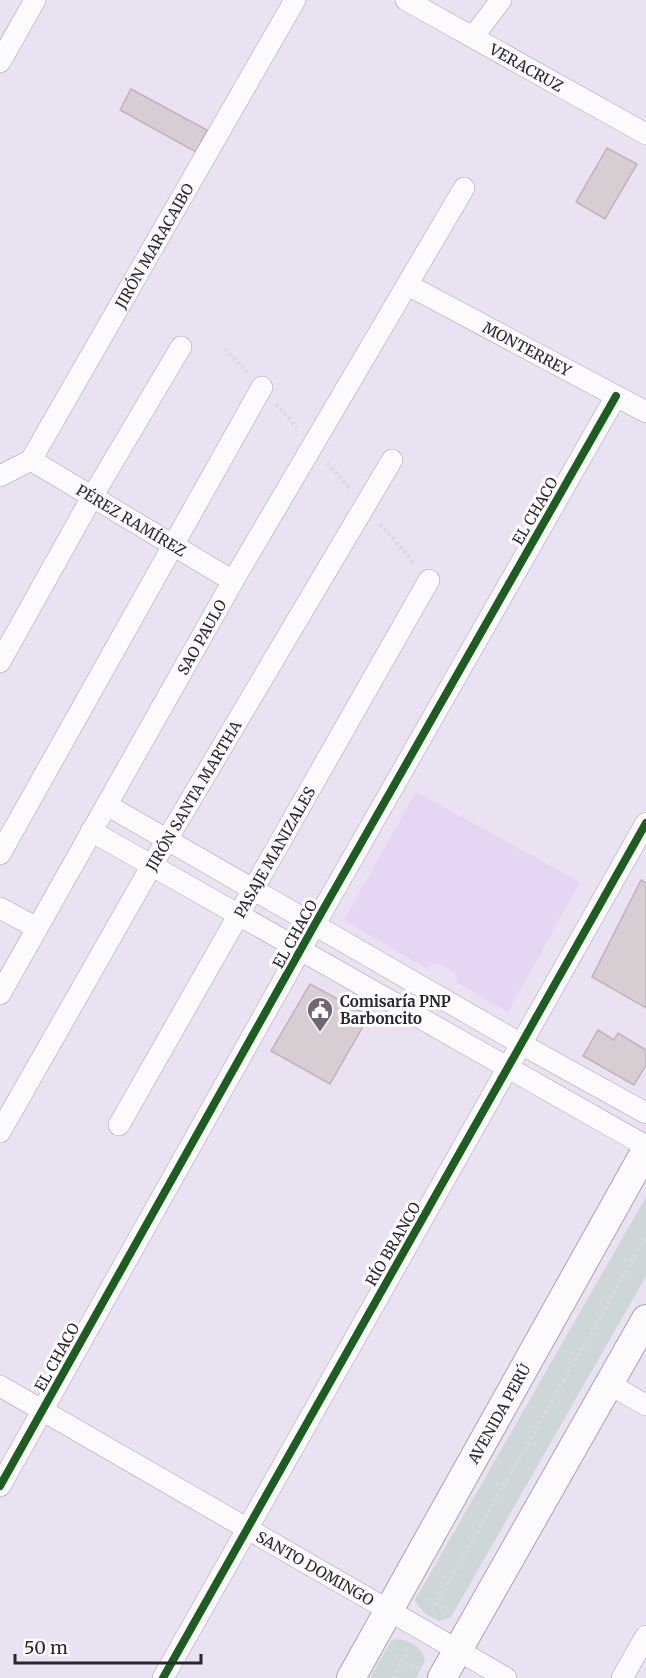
<svg xmlns="http://www.w3.org/2000/svg" width="646" height="1678" font-family="Merriweather,serif">
<style>
.built{fill:#e6d6f4}
.green{fill:#cdd7d8}
.building{fill:#d8cdd2;stroke:#c0b4ba;stroke-width:1.5}
.lines{fill:none;stroke-linecap:round;stroke-linejoin:round}
.minor-casing{stroke:#aaa2b0;stroke-width:22}
.secondary-casing{stroke:#aaa2b0;stroke-width:30}
.path{stroke:#dbd8de;stroke-width:4;stroke-dasharray:3 3;stroke-linecap:butt}
.minor{stroke:#fcfafd;stroke-width:21}
.secondary{stroke:#fcfafd;stroke-width:28}
.cycleway-casing{stroke:#fff;stroke-width:11}
.cycleway{stroke:#1b5e20;stroke-width:8}
.labels{text-anchor:middle;dominant-baseline:central;stroke-width:6;stroke-linejoin:round;paint-order:stroke}
.street-label{font-size:15px;fill:#2b2532;stroke:#fff}
.poi-label{font-size:15px;font-weight:bold;fill:#2b2532;stroke:#fff;text-anchor:start}
</style>
<rect width="100%" height="100%" fill="#eae1f3"/>
<!-- built -->
<path class="built" d="M416,792L580,882L508,1012L458,983L455,972L436,962L426,968L344,920Z"/>
<!-- green -->
<path class="green" d="M646,1197V1276L451,1617L439,1621C427,1615 421,1612 415,1600Z
M397,1639C410,1640 422,1647 425,1660L416,1678H370L391,1641Z"/>
<!-- building -->
<path class="building" d="M131,89L207,130L196,152L120,110Z
M607,148L637,164L605,219L576,202Z
M641,880L646,883V1008L592,977Z
M310,984L369,1016L330,1084L271,1051Z
M598,1030L614,1040L618,1033L646,1050V1065L634,1085L583,1056Z"/>
<g class="lines">
<!-- minor casing -->
<g class="minor-casing">
<g id="minor">
<path id="s1" d="M406,0L646,134"/>
<path d="M473,37L501,0"/>
<path d="M0,62L35,0"/>
<path id="s2" d="M408,285L646,412"/>
<path id="s3" d="M31,460L233,581"/>
<path id="s4" d="M0,476L31,460L295,0"/>
<path d="M0,662L92,497L181,347"/>
<path d="M107,805L521,1044L646,1113"/>
<path d="M91,831L646,1146"/>
<path d="M0,854L262,387"/>
<path d="M0,908L37,928"/>
<path id="s5" d="M0,994L233,581L464,188"/>
<path id="s6" d="M119,1125L429,580"/>
<path id="s7" d="M0,1132L152,865L392,460"/>
<path d="M609,1384L646,1405"/>
<path id="s8" d="M0,1386L506,1678"/>
<path d="M0,1486L315,924L616,396"/>
<path d="M163,1678L646,823"/>
<path d="M622,1678L646,1636"/>
</g>
</g>
<!-- secondary casing -->
<g class="secondary-casing">
<g id="secondary">
<path id="s9" d="M351,1678L646,1150"/>
<path d="M442,1678L646,1319"/>
</g>
</g>
<!-- path -->
<path class="path" d="M225,349L247,372
M276,404L297,428
M327,463L350,489
M380,524L415,564
M425,1598L450,1611
M432,1611L646,1236
M394,1656L419,1669
M394,1678V1675L410,1647"/>
<!-- minor -->
<use href="#minor" class="minor"/>
<!-- secondary -->
<use href="#secondary" class="secondary"/>
<!-- cycleway casing -->
<g class="cycleway-casing">
<path id="cycleway" d="M0,1486L315,924L616,396
M163,1678L646,823"/>
</g>
<!-- cycleway -->
<use href="#cycleway" class="cycleway"/>
</g>
<!-- icons -->
<defs>
<g id="civic-pin" transform="scale(1.35)"><path d="M0 17L-7.5 6A9.5 9.5 0 1 1 7.5 6Z" fill="#6e6776" stroke="#fff"/><path d="M-.6-6.5H3V-4.5H.6V-3L4-1V1h2V6H-6V1h2V-1L-.6-3ZM-1.2 2.5V6h2.4V2.5Z" fill="#fff"/></g>
</defs>
<g fill-rule="evenodd">
<use href="#civic-pin" x="320" y="1010"/>
</g>
<g class="labels">
<!-- street labels -->
<g class="street-label">
<text stroke="none"><textPath href="#s1" startOffset="138">VERACRUZ</textPath></text>
<text stroke="none"><textPath href="#s4" startOffset="282">JIRÓN MARACAIBO</textPath></text>
<text stroke="none"><textPath href="#s2" startOffset="135">MONTERREY</textPath></text>
<text transform="translate(535 511) rotate(-60)">EL CHACO</text>
<text stroke="none"><textPath href="#s3" startOffset="117">PÉREZ RAMÍREZ</textPath></text>
<text stroke="none"><textPath href="#s5" startOffset="410">SAO PAULO</textPath></text>
<text stroke="none"><textPath href="#s7" startOffset="388">JIRÓN SANTA MARTHA</textPath></text>
<text stroke="none"><textPath href="#s6" startOffset="314">PASAJE MANIZALES</textPath></text>
<text transform="translate(295 934) rotate(-61)">EL CHACO</text>
<text transform="translate(393 1244) rotate(-60)">RÍO BRANCO</text>
<text transform="translate(57 1357) rotate(-61)">EL CHACO</text>
<text stroke="none"><textPath href="#s9" startOffset="303">AVENIDA PERÚ</textPath></text>
<text stroke="none"><textPath href="#s8" startOffset="364">SANTO DOMINGO</textPath></text>
</g>
<!-- poi labels -->
<g class="poi-label">
<text x="340" y="1001">Comisaría PNP<tspan x="340" dy="17">Barboncito</tspan></text>
</g>
</g>
<!-- scale -->
<path d="M15 1654v9h186v-9" fill="none" stroke="#2b2532" stroke-width="3"/>
<text x="24" y="1654" font-size="18" fill="#2b2532" stroke="#ffffff" stroke-width="4.5" paint-order="stroke">50 m</text>
</svg>
